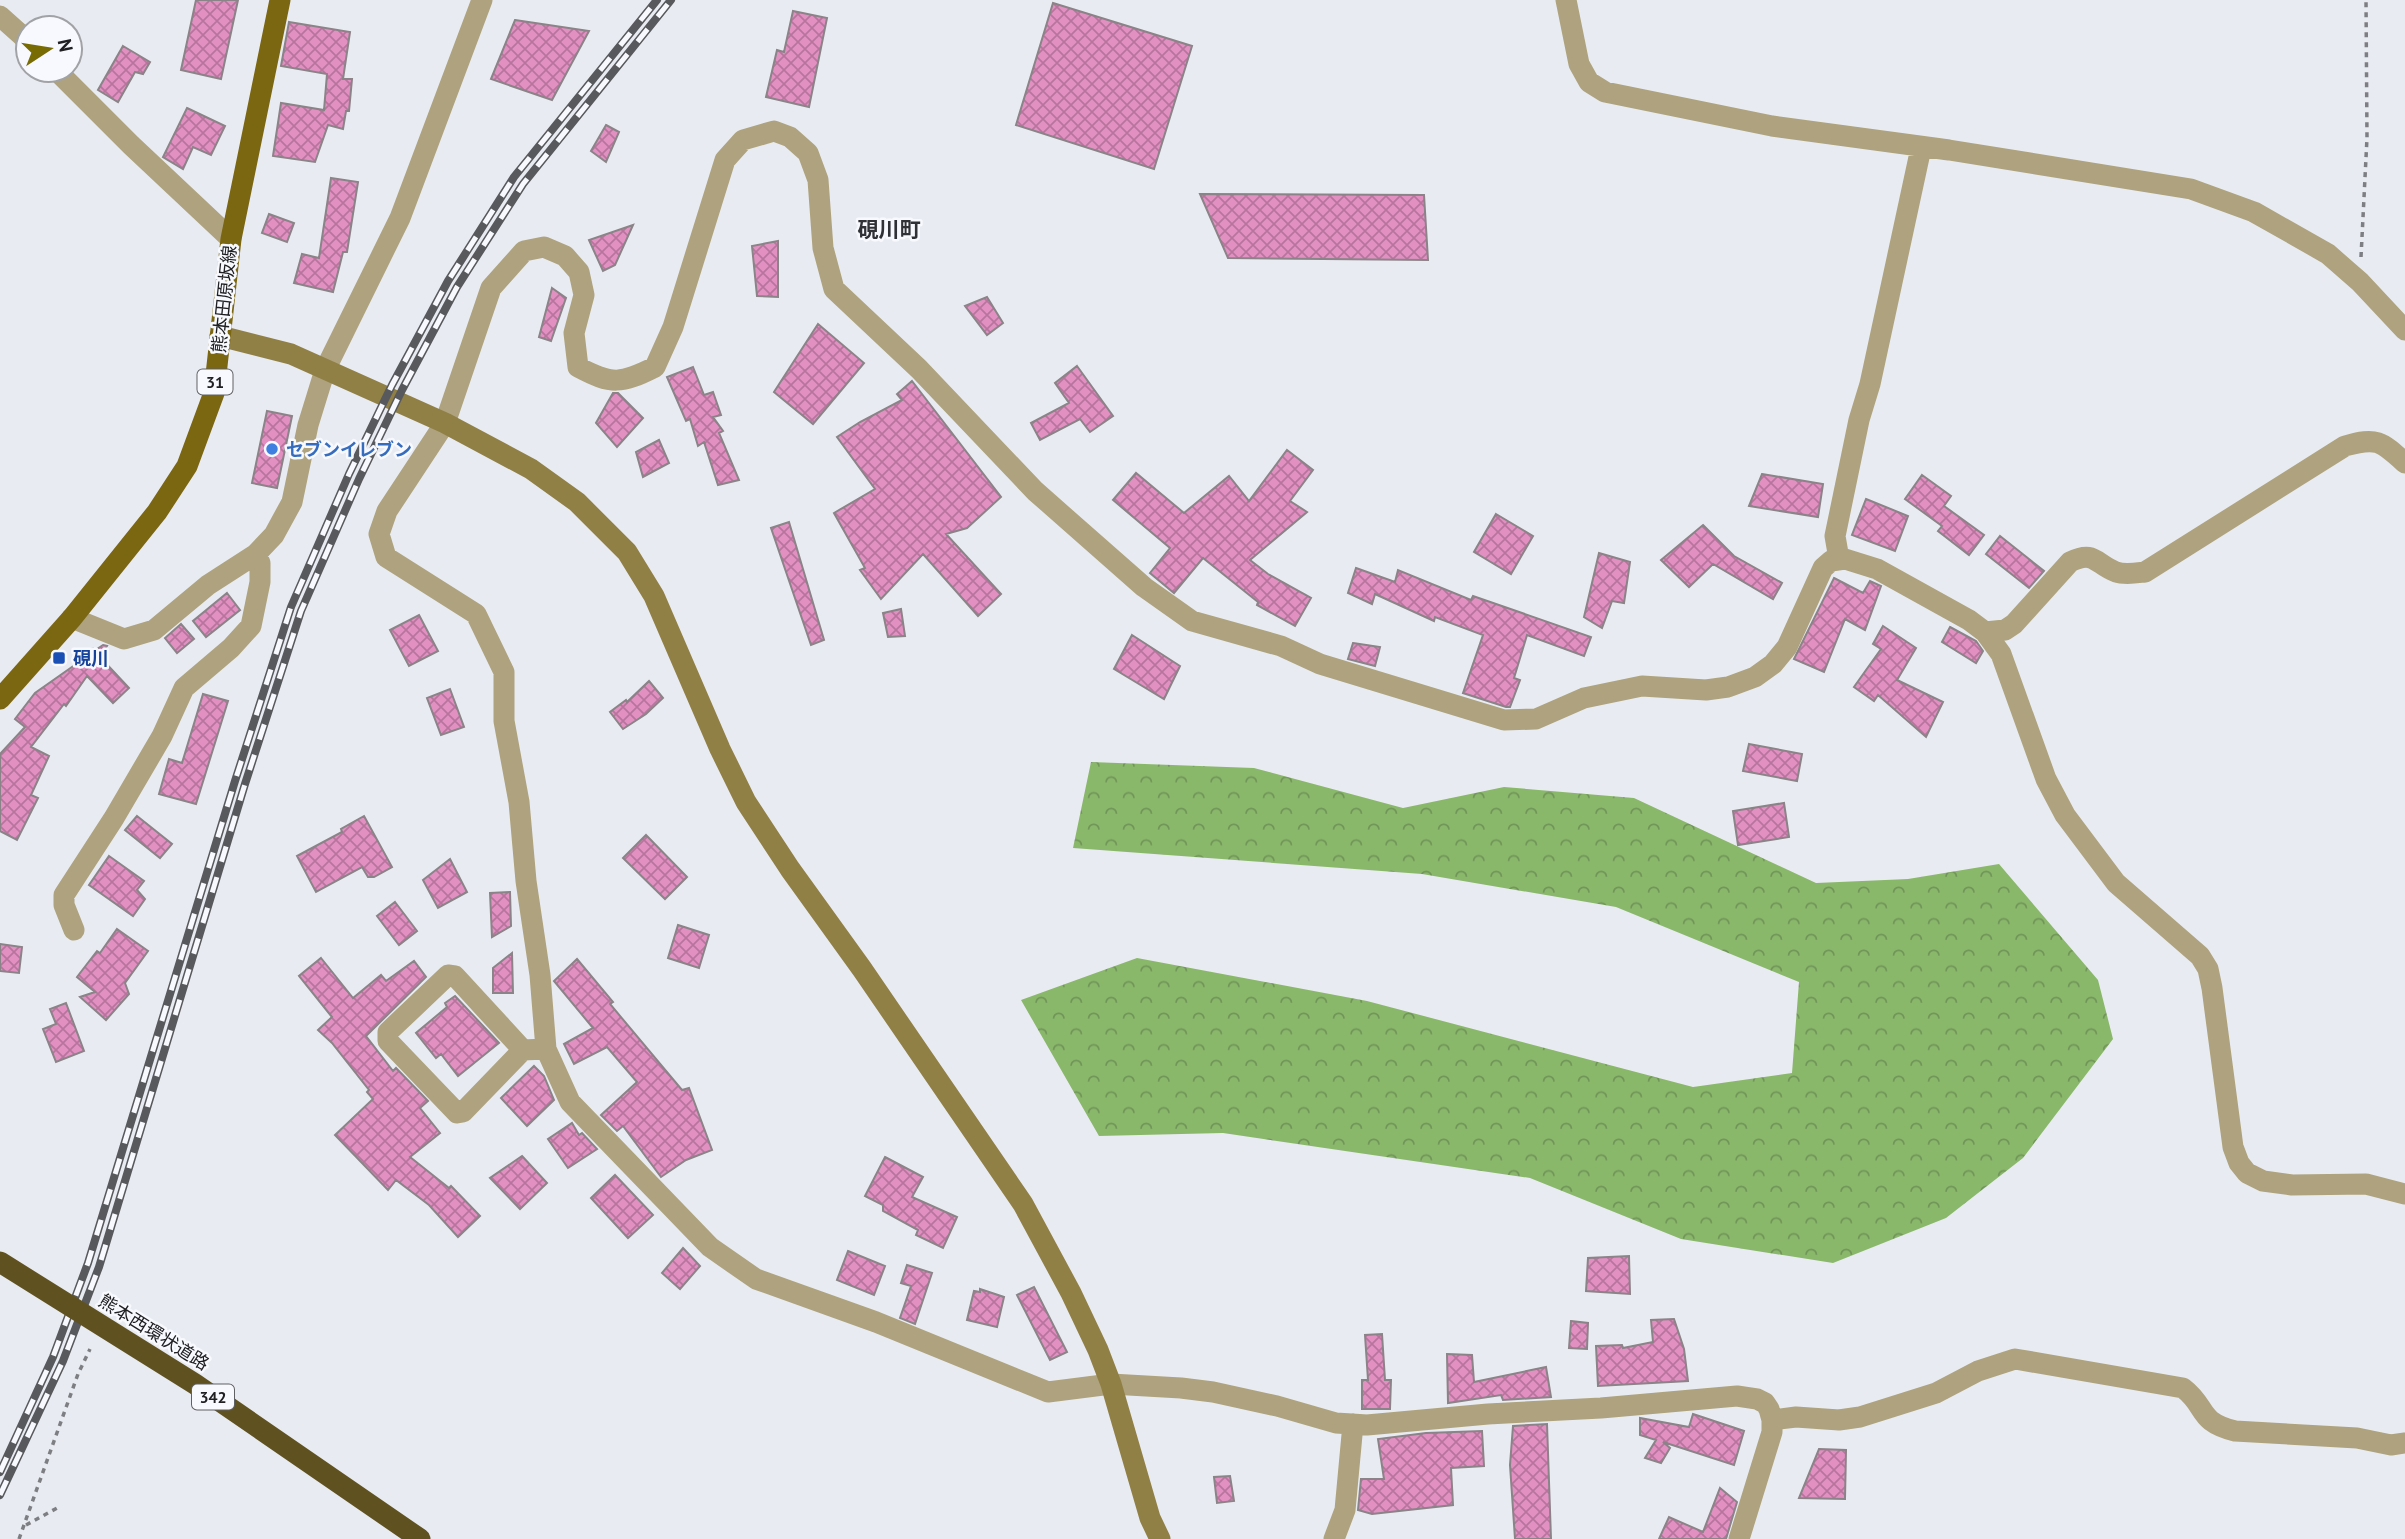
<svg xmlns="http://www.w3.org/2000/svg" width="2405" height="1539" font-family="'PT Sans','Noto Sans JP',sans-serif">
<style>
.forest{fill:url(#forest-crowns)}
.building{fill:url(#building-cross-hatch);stroke:#8a8387;stroke-width:2}
.lines{fill:none;stroke-linecap:round;stroke-linejoin:round}
.path{stroke:#7d7e83;stroke-width:3.5;stroke-dasharray:5 5;stroke-linecap:butt}
.street{stroke:#aea37e;stroke-width:21}
.secondary{stroke:#918046;stroke-width:21}
.primary{stroke:#7b6612;stroke-width:21}
.rail-casing{stroke:#58595d;stroke-width:8}
.rail{stroke:#f7f9fe;stroke-width:5;stroke-dasharray:16;stroke-linecap:butt}
.highway-bridge{stroke:#605220;stroke-width:21}
.shop-dot{fill:#3f7fe0;stroke:#f7f9fe;stroke-width:2.5}
.transit-dot{fill:#1a4fb4;stroke:#f7f9fe;stroke-width:2.5}
.labels{text-anchor:middle;dominant-baseline:central;stroke-width:5;stroke-linejoin:round;paint-order:stroke}
.shield{fill:#f7f9fe;stroke:#606165;stroke-width:2}
.shield-label{font-size:16px;font-weight:bold;fill:#202023}
.street-label{font-size:18px;fill:#202023;stroke:#f7f9fe}
.shop-label{font-size:18px;font-weight:bold;fill:#366cbe;stroke:#f7f9fe;text-anchor:start}
.transit-label{font-size:18px;font-weight:bold;fill:#164399;stroke:#f7f9fe;text-anchor:start}
.quarter-label{font-size:21px;font-weight:bold;fill:#2f3136;stroke:#f7f9fe}
</style>
<defs>
<pattern id="forest-crowns" width="20" height="18" patternUnits="userSpaceOnUse" patternTransform="scale(1.75)"><rect width="20" height="18" fill="#8ab86b"/><path d="M2 6a3 3 0 1 1 6 0M12 15a3 3 0 1 1 6 0" fill="none" stroke="#709558"/></pattern>
<pattern id="building-cross-hatch" width="8" height="8" patternUnits="userSpaceOnUse" patternTransform="scale(1.75)"><rect width="8" height="8" fill="#e290c2"/><path d="M0 0l8 8M0 8l8-8" fill="none" stroke="#b7759d"/></pattern>
</defs>
<rect width="100%" height="100%" fill="#e9ebf2"/>
<!-- forest -->
<path class="forest" d="M1091,762L1254,768L1403,808L1504,787L1634,798L1816,883L1908,879L1999,864L2098,980L2113,1039L2023,1158L1946,1218L1833,1263L1681,1239L1530,1178L1223,1133L1099,1136L1021,1000L1137,958L1367,1001L1693,1087L1792,1073L1799,982L1616,907L1422,874L1073,848Z"/>
<!-- building -->
<path class="building" d="M196,0H238L221,79L181,70Z
M1053,3L1192,46L1154,169L1016,125Z
M793,11L827,18L809,107L766,97L777,50L784,52Z
M515,20L589,31L552,100L491,79Z
M289,22L350,32L343,79H352L349,111H346L343,129L328,125L315,162L273,156L281,103L324,110L327,74L281,66Z
M123,46L150,62L143,74L135,72L118,102L98,90Z
M187,108L225,126L211,155L193,147L183,169L163,157Z
M606,125L619,132L606,162L591,151Z
M331,178L358,182L347,252H343L333,292L294,283L302,254L319,258Z
M1200,194L1424,195L1428,260L1228,258Z
M269,214L294,223L287,242L262,233Z
M633,225L615,265L603,271L589,240Z
M778,241V297L757,296L752,246Z
M552,288L566,298L551,341L539,337Z
M987,297L1003,323L987,335L965,306Z
M818,324L864,363L813,424L774,392Z
M1077,366L1113,416L1090,432L1080,419L1040,440L1031,423L1069,403L1055,383Z
M693,367L704,395L713,392L721,415L713,417L723,431L719,433L739,480L718,485L704,442L698,446L690,419L686,421L667,377Z
M912,381L1001,497L967,528L946,534L1001,594L978,616L923,554L881,599L860,570L865,568L834,513L875,489L837,437L860,422L902,400L897,394Z
M613,393H618L643,418L617,447L596,423Z
M267,411L292,416L277,488L252,483Z
M659,440L669,463L643,477L636,452Z
M1287,450L1313,470L1290,501L1307,512L1250,560L1268,574L1311,598L1295,626L1257,605L1258,602L1203,558L1174,593L1150,573L1170,548L1113,500L1136,473L1184,513L1229,476L1249,501Z
M1762,474L1823,484L1818,517L1749,506Z
M1922,475L1951,496L1944,506L1984,535L1969,555L1938,531L1942,526L1905,499Z
M1866,499L1908,516L1895,551L1852,535Z
M1496,514L1533,536L1511,574L1474,552Z
M789,522L824,640L811,645L771,528Z
M1703,525L1734,556L1782,583L1773,599L1713,564L1689,587L1661,560Z
M2000,536L2044,571L2029,588L1986,554Z
M1599,553L1630,562L1624,603L1612,601L1602,628L1584,617Z
M1356,568L1395,582L1398,570L1471,600L1473,596L1591,637L1584,656L1527,635L1514,678L1520,680L1510,707H1506L1463,693L1483,635L1435,617L1434,621L1375,594L1372,604L1348,593Z
M1834,578L1863,593L1870,581L1881,586L1865,630L1845,619L1824,672L1794,659Z
M227,593L240,610L206,637L193,621Z
M901,609L905,636L888,637L883,613Z
M419,615L438,651L409,666L390,630Z
M181,624L194,639L177,653L165,638Z
M1883,626L1916,648L1897,680L1943,702L1926,737L1878,695L1874,701L1854,687L1881,649L1873,644Z
M1950,627L1976,641L1983,651L1976,663L1942,642Z
M1132,635L1180,666L1164,699L1114,669Z
M1353,643L1380,647L1375,666L1348,659Z
M103,645L107,646L100,657L129,688L113,703L87,676L66,706L64,704L31,747L49,756L31,795L38,798L17,840L0,831V754L25,727L15,719L35,693L79,662L93,649L94,651Z
M649,681L663,698L646,714L623,729L610,712L626,700L627,702Z
M450,689L464,727L441,735L427,698Z
M203,694L228,701L196,804L159,794L169,759L182,763Z
M1749,744L1802,754L1797,781L1743,771Z
M1784,803L1789,837L1738,845L1733,811Z
M137,816L172,844L160,858L125,830Z
M364,816L392,867L374,877H368L362,867L316,892L297,856L342,832L341,829Z
M646,835L687,877L665,899L623,858Z
M109,856L144,881L137,890L145,899L133,916L89,885Z
M450,859L467,892L438,908L423,880Z
M510,892L511,926L492,937L490,893Z
M395,902L417,931L399,945L377,916Z
M678,925L709,935L699,968L668,958Z
M117,929L148,951L125,983L129,994L106,1020L80,997L95,992L77,977L97,951L100,953Z
M0,944L22,947L19,973L0,971Z
M512,953L513,993H493V968Z
M321,958L353,998L381,975L386,981L414,961L426,977L366,1036L393,1071L396,1068L428,1101L420,1108L440,1133L410,1157L449,1188L451,1186L480,1216L458,1237L429,1205L396,1180L388,1190L335,1135L373,1099L367,1092L369,1090L332,1043L318,1030L332,1017L299,976Z
M577,959L613,1002L610,1004L682,1090L689,1088L712,1150L686,1160L661,1177L623,1126L617,1131L601,1115L637,1082L607,1047L574,1064L564,1044L593,1028L554,981Z
M455,996L499,1043L458,1076L441,1054L436,1058L416,1033L447,1007L445,1003Z
M66,1003L84,1051L56,1062L43,1029L56,1024L50,1009Z
M534,1066L544,1076L554,1100L527,1126L501,1098Z
M572,1123L579,1135L582,1133L597,1149L568,1168L548,1139Z
M522,1156L547,1183L520,1209L490,1178Z
M885,1157L923,1177L912,1197L957,1217L943,1248L916,1235L918,1230L883,1211V1205L865,1196Z
M615,1175L653,1215L628,1238L591,1198Z
M683,1248L700,1266L680,1289L662,1273Z
M848,1251L885,1266L874,1295L837,1280Z
M1629,1256L1630,1294L1586,1291L1588,1258Z
M907,1265L932,1273L915,1324L900,1318L911,1286L901,1283Z
M1034,1287L1067,1352L1050,1360L1017,1295Z
M980,1289L1004,1297L997,1327L967,1320L974,1291L980,1292Z
M1674,1319L1684,1349L1688,1381L1598,1386L1596,1346L1622,1345L1623,1348L1653,1342L1651,1320Z
M1571,1321L1588,1323L1587,1349L1569,1348Z
M1382,1334L1385,1380H1391L1390,1409H1362V1380H1368L1365,1335Z
M1447,1354L1472,1355L1474,1382L1546,1367L1551,1397L1503,1400L1501,1395L1448,1403Z
M1693,1414L1744,1431L1734,1465L1663,1442L1670,1448L1661,1463L1645,1458L1656,1440L1640,1435V1418L1689,1427Z
M1547,1424L1551,1539H1515L1510,1465L1513,1426Z
M1482,1431L1484,1466L1451,1468L1453,1505L1372,1514L1358,1510L1361,1479H1384L1378,1439L1426,1433Z
M1819,1449L1846,1450L1845,1499L1799,1498Z
M1230,1476L1234,1501L1217,1503L1214,1477Z
M1720,1488L1737,1502L1726,1539H1659L1669,1517L1703,1532Z"/>
<g class="lines">
<!-- path -->
<path class="path" d="M2361,257L2367,138L2366,0
M26,1525L59,1507
M19,1539L78,1374L90,1349"/>
<!-- street -->
<path class="street" d="M1566,0L1579,64L1589,82L1605,92L1772,126L1949,150L2191,189L2254,212L2328,254L2360,282L2405,330
M0,16L28,41
M56,70L131,145L231,239
M1839,559L1835,536L1859,420L1870,384L1921,148
M72,618L124,639L154,630L208,585L256,554L274,535L292,502L308,425L325,370L400,218L482,0
M1985,632L2005,630L2014,624L2070,562C2095,550 2095,564 2116,572C2125,575 2136,573 2145,572L2345,446C2377,437 2381,441 2405,463
M74,930L64,905V895L114,818L162,736L184,688L231,648L251,626L260,582V563L256,554
M523,1050L463,1112L457,1113L388,1041V1032L448,975L455,976L523,1050L546,1049
M1772,1420L1796,1417L1839,1420L1860,1417L1936,1393L1978,1371L2015,1359L2183,1388C2208,1407 2196,1421 2235,1431L2357,1438L2391,1445L2405,1443
M1334,1539L1345,1510L1353,1424
M1739,1539L1772,1432V1420L1769,1409L1765,1403L1757,1399L1737,1396L1601,1408L1488,1414L1367,1425L1336,1423L1277,1406L1213,1392L1181,1388L1111,1384L1048,1392L876,1322L756,1279L710,1247L570,1102L546,1049L540,975L526,881L519,802L504,721V672L476,614L386,557L379,534L387,511L445,423L491,288L524,251L544,247L565,256L579,272L584,295L574,333L578,367C612,385 621,384 655,367L673,327L725,160L743,140L774,131L790,137L808,153L818,180L823,248L834,289L919,369L1035,491L1144,587L1192,621L1281,646L1320,664L1504,720L1536,719L1584,698L1642,686L1706,690L1728,687L1755,677L1773,664L1787,647L1823,568L1831,561L1845,559L1877,569L1969,620L1985,632L2001,654L2046,779L2065,815L2116,883L2200,956L2208,969L2212,988L2233,1147L2239,1163L2247,1173L2263,1181L2292,1185L2366,1184L2405,1194"/>
<!-- secondary -->
<path class="secondary" d="M220,336L291,354L445,423L531,469L577,502L627,552L654,596L720,749L746,802L790,869L862,969L1023,1204L1071,1293L1098,1350L1111,1384L1150,1518L1160,1539"/>
<!-- primary -->
<path class="primary" d="M0,699L72,618L157,512L187,466L214,393L231,239L280,0"/>
<!-- rail casing -->
<g class="rail-casing">
<path id="rail" d="M0,1472L53,1357L88,1263L235,781L291,607L349,474L392,385L448,281L514,177L657,0
M0,1495L63,1361L99,1267L245,784L301,611L359,479L402,390L457,287L523,184L671,0"/>
</g>
<!-- rail -->
<use href="#rail" class="rail"/>
<!-- highway-bridge -->
<path class="highway-bridge" d="M0,1262L195,1384L420,1539"/>
</g>
<!-- markers -->
<circle class="shop-dot" cx="272" cy="449" r="7"/>
<rect class="transit-dot" x="52" y="651" width="14" height="14" rx="3.5"/>
<g class="labels">
<!-- shield labels -->
<g class="shield">
<rect x="197.5" y="369.5" width="35" height="25" rx="5"/>
<rect x="192" y="1384.5" width="42" height="25" rx="5"/>
</g>
<g class="shield-label">
<text x="215" y="382">31</text>
<text x="213" y="1397">342</text>
</g>
<!-- street labels -->
<g class="street-label">
<text transform="translate(224 299) rotate(-84)">熊本田原坂線</text>
<text transform="translate(154 1332) rotate(32)">熊本西環状道路</text>
</g>
<!-- shop labels -->
<g class="shop-label">
<text x="286" y="449">セブンイレブン</text>
</g>
<!-- transit labels -->
<g class="transit-label">
<text x="73" y="658">硯川</text>
</g>
<!-- quarter labels -->
<g class="quarter-label">
<text x="889" y="229">硯川町</text>
</g>
</g>
<!-- north arrow -->
<g transform="translate(49 49) rotate(78)"><circle r="33" fill="#f7f9fe" stroke="#a1a2a6" stroke-width="2"/>
<path d="M0-5L12 26L0 18L-12 26Z" fill="#796b04"/>
<text y="-10" font-size="19" font-weight="bold" text-anchor="middle" fill="#202023">N</text>
</g>
</svg>
